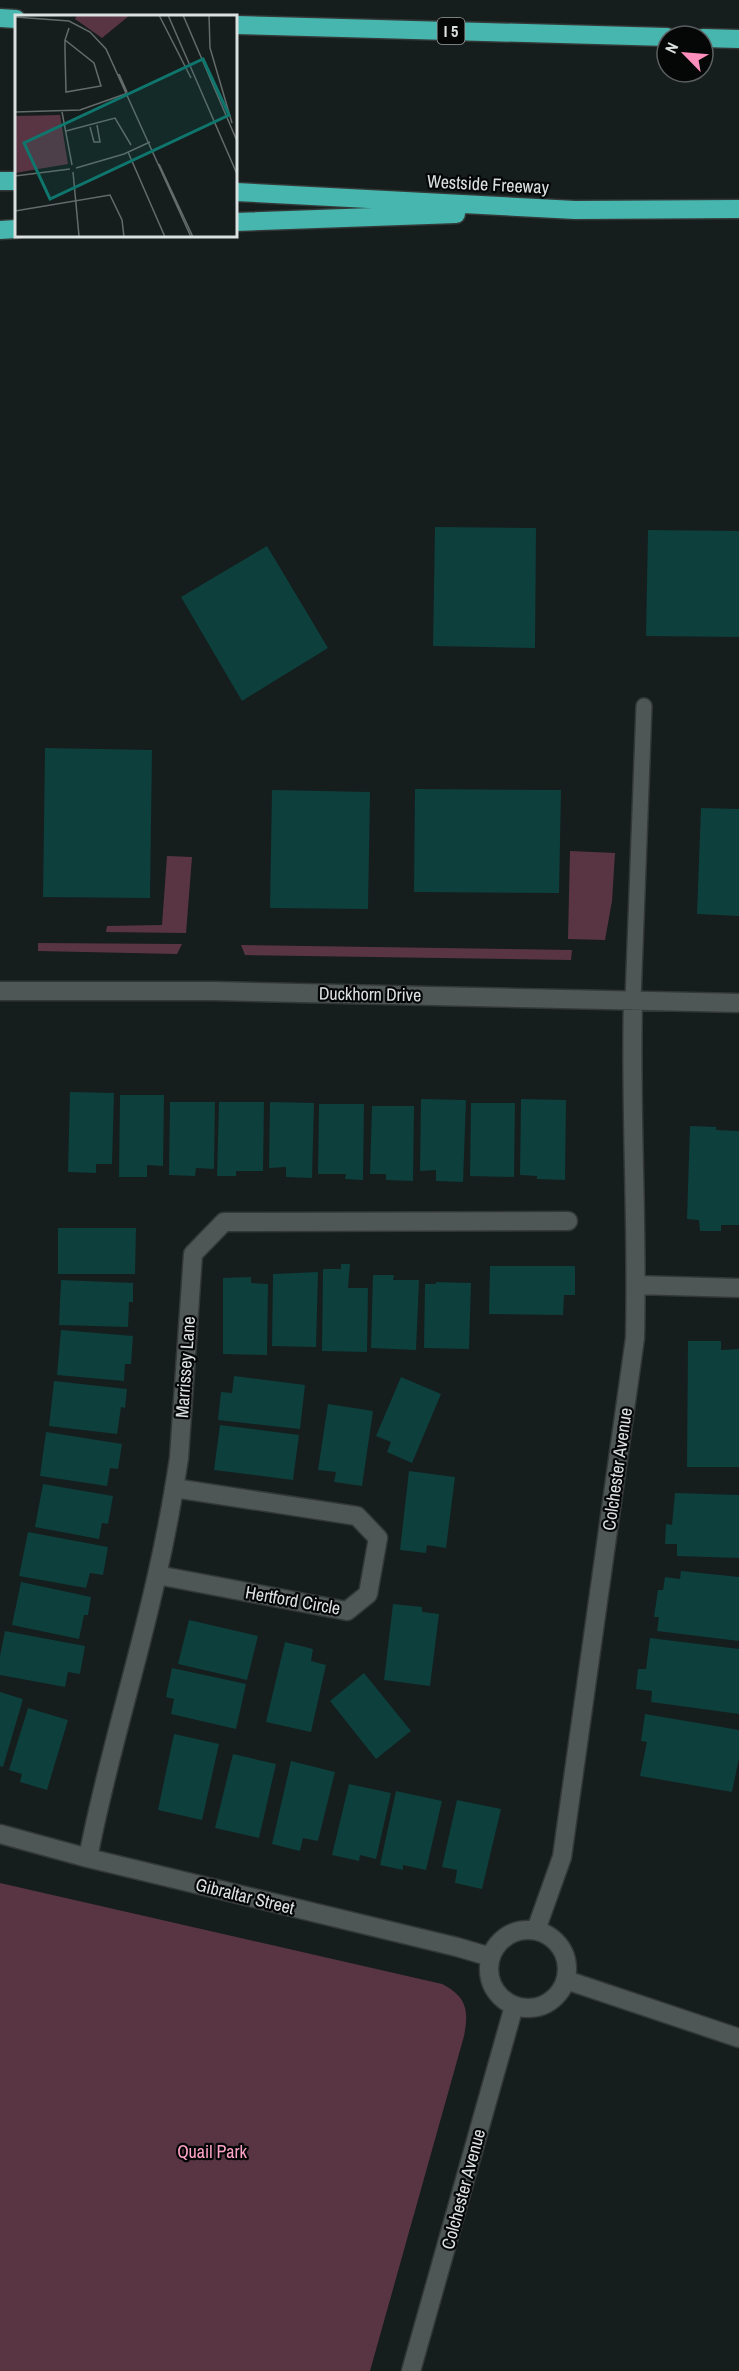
<svg xmlns="http://www.w3.org/2000/svg" width="739" height="2371" font-family="'Archivo Narrow',sans-serif">
<style>
.green{fill:#593543}
.building{fill:#0d3f3c}
.lines{fill:none;stroke-linecap:round;stroke-linejoin:round}
.lane-casing{stroke:#333837;stroke-width:18}
.street-casing{stroke:#333837;stroke-width:21}
.highway-casing{stroke:#333837;stroke-width:21}
.lane{stroke:#4f5756;stroke-width:15}
.street{stroke:#4f5756;stroke-width:18}
.highway{stroke:#47b6af;stroke-width:18}
.labels{text-anchor:middle;dominant-baseline:central;stroke-width:4.5;stroke-linejoin:round;paint-order:stroke}
.shield{fill:#050707;stroke:#9b9f9f;stroke-width:1.5}
.shield-label{font-size:16px;font-weight:bold;fill:#dbe0e0}
.street-label{font-size:18px;fill:#dbe0e0;stroke:#050707}
.park-label{font-size:18px;fill:#ffa4c8;stroke:#050707}
.inset-road{fill:none;stroke:#656b6b;stroke-width:1.5}
.view{fill:#0f766e;fill-opacity:0.15;stroke:#0f766e;stroke-width:3}
.inset-edge{fill:none;stroke:#dbe0e0;stroke-width:3}
</style>
<rect width="100%" height="100%" fill="#161d1d"/>
<!-- green -->
<path class="green" d="M570,851L615,853L612,901L605,940L568,939Z
M167,856L192,857L186,933L106,932L107,926L162,925Z
M38,943L182,944L177,954L38,951Z
M241,945L572,950L571,960L245,955Z
M0,1883L442,1984C467,1997 469,2010 464,2036L370,2371H0Z"/>
<!-- building -->
<path class="building" d="M435,527L536,528L535,648L433,646Z
M648,530L739,531V637L646,636Z
M267,546L328,648L242,701L181,597Z
M45,748L152,750L150,898L43,897Z
M415,789L561,790L559,893L414,892Z
M272,790L370,792L368,909L270,908Z
M701,808L739,809V916L697,914Z
M70,1092L114,1093L112,1164H96V1173L68,1172Z
M120,1095H164L163,1166L147,1165V1177H119Z
M421,1099L466,1100L463,1182L436,1181V1170L420,1171Z
M521,1099L566,1100L565,1180L537,1179V1176L520,1175Z
M170,1102H215L214,1169L196,1168L195,1176L169,1175Z
M219,1102H264L263,1171H236V1176H217Z
M270,1102L314,1103L312,1178L286,1177V1167L269,1168Z
M471,1103H515L514,1177L470,1176Z
M319,1104H364L363,1180L345,1179L346,1174H318Z
M372,1106H414L413,1181L386,1180V1174H370Z
M690,1126L716,1127V1130L739,1131V1225H721V1231H700L699,1220L687,1219Z
M58,1228H136L135,1274H58Z
M341,1264H350L348,1288H368L367,1352L322,1351L323,1269H341Z
M490,1266H575V1295H564L563,1315L489,1314Z
M318,1272L316,1347L272,1346L273,1274Z
M373,1275H394L393,1280H419L416,1350L371,1348Z
M251,1277V1283L268,1284L267,1355L223,1354V1278Z
M61,1280L133,1283V1302H129L128,1327L59,1325Z
M436,1282L471,1283L469,1349L424,1348L425,1284H436Z
M61,1330L133,1336L131,1364H125L124,1381L57,1375Z
M688,1341H721V1350L739,1349V1467H687Z
M234,1376L305,1385L300,1429L218,1420L221,1392L232,1393Z
M401,1377L441,1394L412,1463L387,1452L391,1442L376,1436Z
M54,1381L127,1389L125,1408L121,1407L117,1434L49,1426Z
M328,1404L373,1411L362,1486L334,1482L336,1472L318,1470Z
M220,1425L299,1435L293,1480L214,1470Z
M46,1432L122,1444L118,1469L110,1468L107,1486L40,1476Z
M409,1471L455,1477L446,1548L427,1545L426,1553L400,1550Z
M43,1484L113,1496L108,1524L102,1523L99,1539L35,1527Z
M675,1493L739,1495V1558L677,1556V1544H665L666,1524L672,1525Z
M28,1532L108,1547L103,1575L90,1573L86,1588L19,1576Z
M681,1571L739,1577V1641L657,1631L659,1617H654L658,1590H663L665,1577L680,1579Z
M21,1582L91,1597L88,1615H84L79,1639L12,1625Z
M393,1604L422,1607V1612L439,1614L430,1686L384,1680Z
M189,1620L258,1636L247,1680L178,1664Z
M5,1631L85,1646L80,1674L68,1672L65,1687L0,1675V1656Z
M650,1638L739,1649V1714L651,1702L652,1691L636,1689L638,1669H646Z
M285,1642L313,1649L311,1661L326,1665L311,1732L266,1722Z
M172,1668L246,1684L236,1729L171,1714L174,1699L166,1697Z
M364,1673L411,1731L376,1759L330,1701Z
M0,1692L23,1699L3,1767L0,1766Z
M28,1708L68,1720L47,1790L20,1782L22,1774L9,1770Z
M645,1714L739,1730V1758L732,1792L640,1776L647,1742L641,1741Z
M174,1734L219,1744L202,1820L158,1810Z
M233,1754L276,1764L259,1838L215,1828Z
M291,1761L335,1772L318,1841L303,1838L300,1851L272,1844Z
M349,1784L391,1793L376,1859L360,1855L359,1861L332,1855Z
M396,1791L442,1801L426,1870L403,1865V1870L380,1865Z
M457,1800L501,1809L482,1889L455,1883L457,1870L442,1867Z"/>
<g class="lines">
<!-- lane casing -->
<g class="lane-casing">
<path id="lane" d="M633,1000L644,706"/>
</g>
<!-- street casing -->
<g class="street-casing">
<path id="street" d="M0,991H214L739,1003
M636,1285L739,1288
M157,1575L347,1611L368,1594L378,1538L357,1516L174,1488
M0,1834L88,1858L457,1947L491,1957
M88,1858C106,1763 136,1670 157,1575C166,1536 173,1497 179,1458L193,1254L224,1222L568,1221
M489 1969a39 39 0 1 1 78 0a39 39 0 1 1-78 0Z
M536,1930L562,1857L635,1338C638,1225 630,1113 633,1000
M566,1980L739,2038
M411,2371L514,2006"/>
</g>
<!-- highway casing -->
<g class="highway-casing">
<path id="highway" d="M0,18L16,19
M236,25L667,37
M703,38L739,39
M0,181H16
M236,192L575,210L739,209
M236,222L456,214
M0,230L16,229"/>
</g>
<!-- lane -->
<use href="#lane" class="lane"/>
<!-- street -->
<use href="#street" class="street"/>
<!-- highway -->
<use href="#highway" class="highway"/>
</g>
<g class="labels">
<!-- shield labels -->
<rect class="shield" x="437.5" y="18" width="27" height="26" rx="4.5"/>
<g class="shield-label">
<text x="451" y="31">I 5</text>
</g>
<!-- street labels -->
<g class="street-label">
<text transform="translate(488 184) rotate(3)">Westside Freeway</text>
<text transform="translate(370 994) rotate(1)">Duckhorn Drive</text>
<text transform="translate(185 1367) rotate(-86)">Marrissey Lane</text>
<text transform="translate(617 1469) rotate(-82)">Colchester Avenue</text>
<text transform="translate(293 1600) rotate(10)">Hertford Circle</text>
<text transform="translate(245 1896) rotate(14)">Gibraltar Street</text>
<text transform="translate(463 2189) rotate(-75)">Colchester Avenue</text>
</g>
<!-- park labels -->
<g class="park-label">
<text x="212" y="2151">Quail Park</text>
</g>
</g>
<!-- overview -->
<g transform="translate(15 15)">
<rect width="222" height="222" fill="#161d1d"/>
<path d="M62,0H115L87,23L60,4ZM45,100L53,149L0,158V101Z" fill="#593543"/>
<path class="inset-road" d="M144,0L176,63M153,0L222,159M168,0L222,126M194,0L195,33L217,108M0,2L54,6L75,17L91,34L176,222M50,25L79,48L86,71L51,77L50,36V25L54,13M104,59L112,77M0,97L65,95L113,78M47,97L57,150M75,112L79,127H85L82,110M51,116L100,103L116,130M113,137L150,222M144,149L178,222M61,153L109,139L135,127M58,157L64,221M0,161L55,154M0,196L95,180L107,205L109,222"/>
<path class="view" d="M188,44L214,100L35,184L9,128Z"/>
<rect width="222" height="222" class="inset-edge"/>
</g>
<!-- north arrow -->
<g transform="translate(685 54) rotate(295)"><circle r="28" fill="#050707" stroke="#5b5e5e" stroke-width="1.5"/>
<path d="M0-4.5L10 22L0 15L-10 22Z" fill="#fe8ebc"/>
<text y="-9" font-size="16" font-weight="bold" text-anchor="middle" fill="#dbe0e0">N</text>
</g>
</svg>
